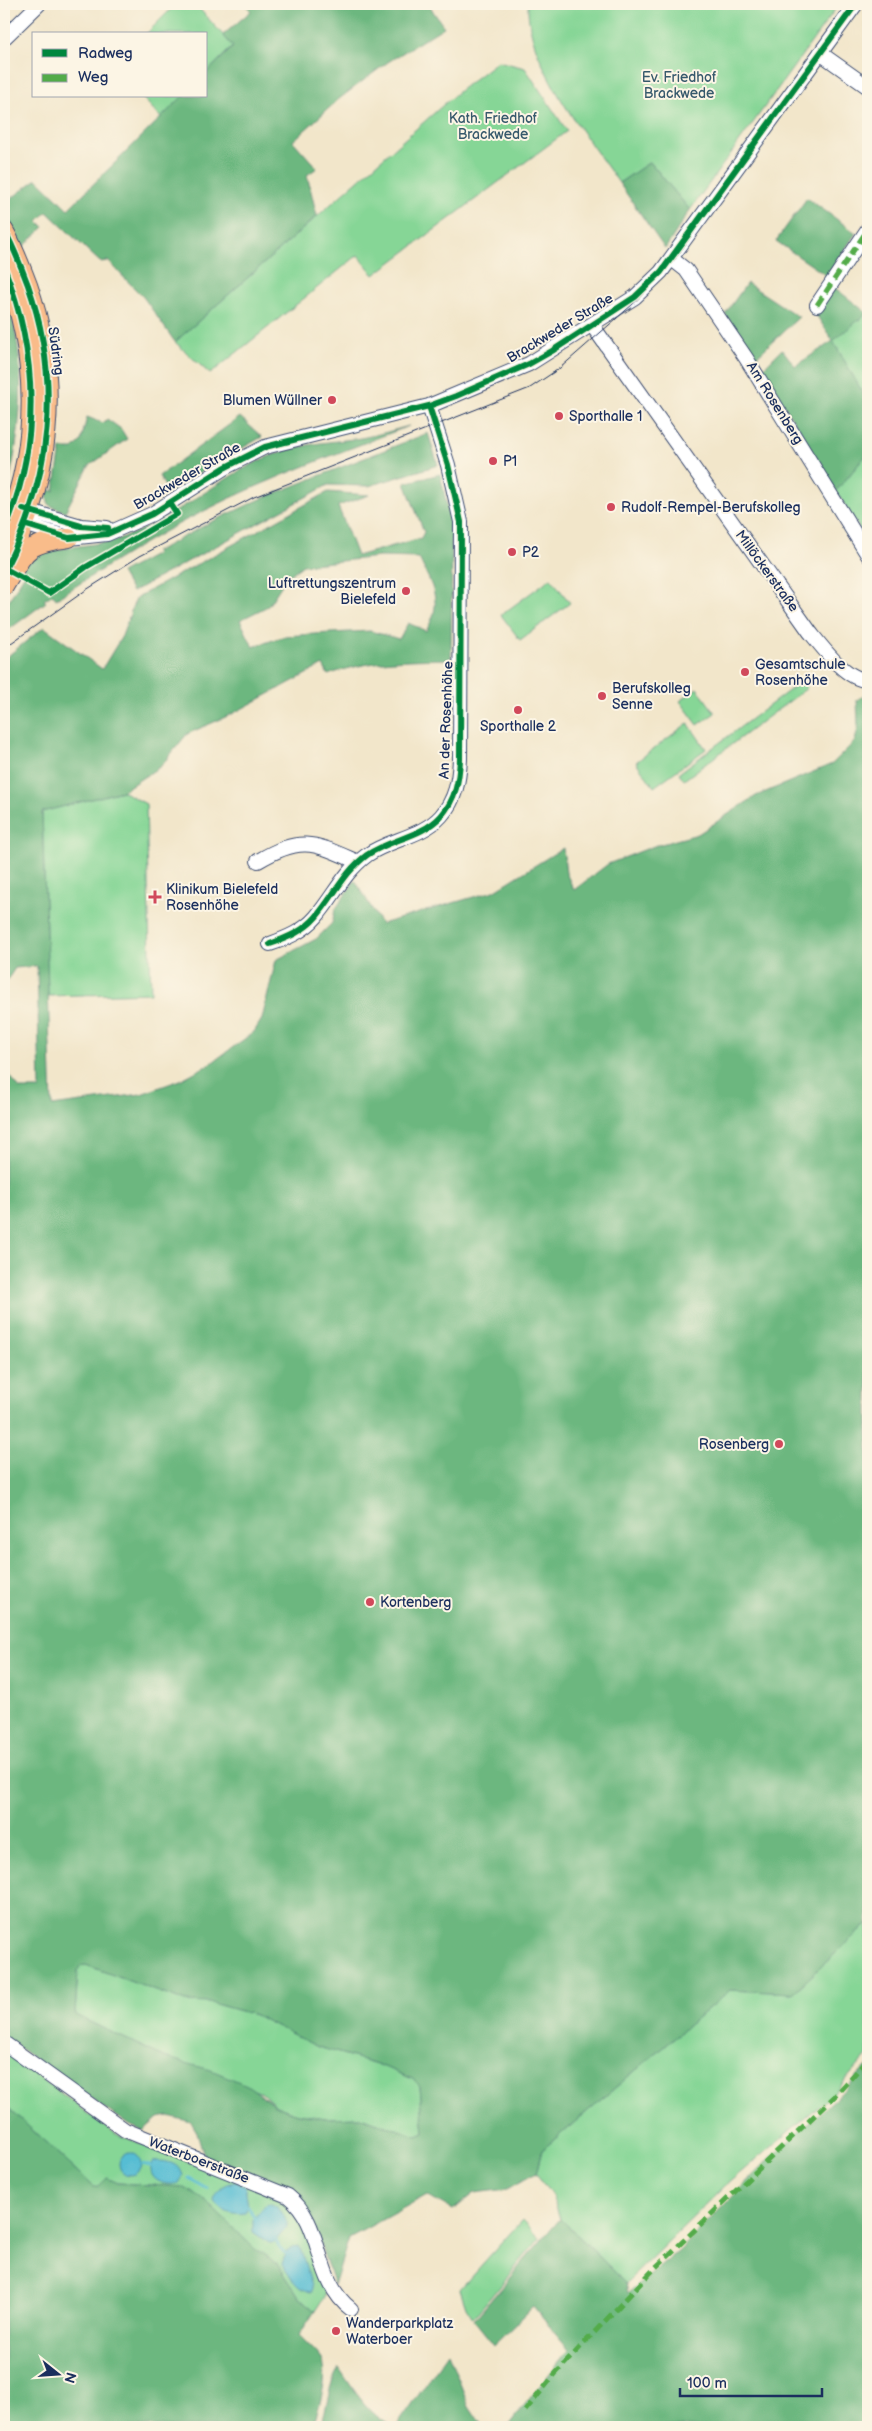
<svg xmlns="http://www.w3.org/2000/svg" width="872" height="2431" font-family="'Balsamiq Sans',sans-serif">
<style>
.green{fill:#86d696;stroke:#50827a}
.forest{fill:#6cb77f;stroke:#44736e;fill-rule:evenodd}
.water{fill:#56bdd3;stroke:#387698}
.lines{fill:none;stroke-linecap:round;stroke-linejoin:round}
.stream{stroke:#56bdd3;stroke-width:3}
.minor-casing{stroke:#3b4a6e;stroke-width:16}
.major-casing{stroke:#3b4a6e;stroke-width:20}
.minor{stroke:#fff;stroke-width:14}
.major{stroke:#f9bc8a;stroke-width:18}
.tram{stroke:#1b2f5e;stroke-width:1}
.quiet{stroke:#52ab49;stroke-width:5;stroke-dasharray:10 5;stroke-linecap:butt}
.cycleway-casing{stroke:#fcf5e5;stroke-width:9}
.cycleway{stroke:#00873e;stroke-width:6}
.poi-dot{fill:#d1495b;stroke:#fcf5e5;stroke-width:2}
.labels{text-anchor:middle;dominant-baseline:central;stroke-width:4;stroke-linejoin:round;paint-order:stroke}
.park-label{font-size:14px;fill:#36596c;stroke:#fcf5e5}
.street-label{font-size:14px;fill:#1b2f5e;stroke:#fcf5e5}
.poi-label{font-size:14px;fill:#1b2f5e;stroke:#fcf5e5;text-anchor:start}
</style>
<rect width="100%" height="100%" fill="#fcf5e5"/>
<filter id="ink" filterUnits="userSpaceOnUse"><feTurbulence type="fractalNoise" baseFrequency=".02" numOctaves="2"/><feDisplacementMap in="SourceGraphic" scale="10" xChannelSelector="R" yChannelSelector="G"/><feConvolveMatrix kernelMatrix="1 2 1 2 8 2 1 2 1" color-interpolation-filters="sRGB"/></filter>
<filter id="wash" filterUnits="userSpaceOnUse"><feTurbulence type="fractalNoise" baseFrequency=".0096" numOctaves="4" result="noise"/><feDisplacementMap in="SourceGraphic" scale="20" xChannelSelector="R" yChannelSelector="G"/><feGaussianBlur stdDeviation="1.12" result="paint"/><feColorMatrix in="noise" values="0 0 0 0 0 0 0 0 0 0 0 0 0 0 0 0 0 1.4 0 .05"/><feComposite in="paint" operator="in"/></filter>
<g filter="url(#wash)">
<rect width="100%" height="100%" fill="#f2e6ca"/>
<!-- green -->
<path class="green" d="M176,4H195L233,46L206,73V34H146Z
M528,4H839L690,210L650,162L619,183C586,136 526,63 528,4Z
M498,61L525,68L567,131L374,275L358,255L210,374L175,342L459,91Z
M141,96H183L161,118Z
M867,313H868V402L833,341Z
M868,453V543L836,491Z
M551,578L570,603L520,640L501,615Z
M802,681L807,688L684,780L679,773Z
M697,688L715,713L698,725L680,701Z
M688,723L706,749L654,787L636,762Z
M122,791L146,804L151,993L48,996L42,812Z
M868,1923V2055L833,2094L726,2185L626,2283L560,2218L552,2196L536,2173L542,2150L730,1990L793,1993Z
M86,1965L186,2002L212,2003L255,2015L318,2047L377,2064L413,2079L420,2086L424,2133L417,2136L360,2117L326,2118L297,2114L276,2106L262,2093L164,2057L77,2016L75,2013L78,1971L80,1966Z
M4,2051L116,2134L278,2196L299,2212L326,2286L324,2297L315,2311L300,2298L277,2263L255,2250L203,2199L182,2187L118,2183L107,2178L99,2186L94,2187L4,2104Z
M522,2220L540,2238L473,2318L466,2307L460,2289Z"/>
<!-- forest -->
<path class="forest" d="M245,4H428L444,27L388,62L339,99L293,141L317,168L307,175L317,216L175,342L144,298L108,261L100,262L47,212L38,221L44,227L22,248L4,211V204L37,179L68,209L183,96H206V73L233,47L223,35L251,11Z
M650,162L690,210L665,249L619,183Z
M807,198L856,233L827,276L776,241Z
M747,283L799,317L755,358L725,314Z
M835,288L867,313L833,341L868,402V453L836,491L762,369L782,349L795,366L833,341L815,313Z
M4,292C29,357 23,434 4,499Z
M87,417L103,423L107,419L121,429L127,439L89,466L65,512L49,505L47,497L48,490L54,491L61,449H73L81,441Z
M240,417L262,437L210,466L169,493L159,476Z
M409,426C341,452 272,477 206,510C154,535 105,567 56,599L53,594L44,600L46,602L4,633V608L25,574L21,571C22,568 24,563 26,561C38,548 95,546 115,540C174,522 218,476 275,454C303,443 333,442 361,438C378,435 394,430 409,426Z
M428,433L438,465L369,486L328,485L132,592L121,573L156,554L155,552L211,522L263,498Z
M440,474L452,528L451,659C406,660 371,659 328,675L323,665L230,715L187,734L161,766L122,791L42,812L52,1106L141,1094L180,1080L210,1064L254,1032L262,1019L276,960L316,939L332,923L335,910L355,880L381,924L494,891L563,848L566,873L574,890L608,864L654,846L698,834L756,796L832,764L855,741L858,728L857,700L868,692V1923L793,1993L730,1990L542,2150L536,2173L508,2189L475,2193L453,2210L427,2195L349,2238L334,2285L309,2212L294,2191L204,2156L197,2132L191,2122L169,2116L158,2118L143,2131L127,2124L4,2037V1068L20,1089H40L37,966L15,968L4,985V659L44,627L102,669L122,636L136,598L328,492L369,495L338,506L357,556L421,538L424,532L405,483ZM379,557L419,558C432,587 444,601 426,631L408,623L399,639L370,631L330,633L285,636L253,647L240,620L268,606L287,577L303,565ZM86,1965L186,2002L212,2003L255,2015L318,2047L377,2064L413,2079L420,2086L424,2133L417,2136L360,2117L326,2118L297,2114L276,2106L247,2085L211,2070L164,2057L77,2016L75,2013L78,1971L80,1966Z
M868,2065V2427H507L569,2349L533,2307L494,2345L474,2320L560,2218L626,2283L628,2293L679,2251L766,2162L836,2098Z
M4,2104L94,2187L99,2186L107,2178L118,2183L182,2187L203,2199L255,2249L277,2263L300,2298L315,2311L299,2335C306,2343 315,2350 321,2358C331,2373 318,2411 312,2427H4Z
M448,2353L469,2406L483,2427H396Z
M339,2368C354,2390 369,2416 394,2427H320C328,2408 328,2385 339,2368Z"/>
<!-- water -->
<path class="water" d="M119 2164a11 11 0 1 1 22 0a11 11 0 1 1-22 0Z
M156,2161C168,2161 178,2163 183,2175L179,2183C165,2187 146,2180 152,2163Z
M236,2182L245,2186L248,2206L245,2213C235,2215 219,2211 214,2200C217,2190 225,2183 236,2182Z
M268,2203C280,2206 286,2216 287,2227L274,2243H269L253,2232V2219Z
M299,2245L312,2286V2292C297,2291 290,2276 282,2264C285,2255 288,2247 299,2245Z"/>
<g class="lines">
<!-- stream -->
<path class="stream" d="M142,2164L153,2167
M189,2178C196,2181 199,2186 207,2188
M244,2205L248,2206L256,2221
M275,2239L279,2247L287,2255
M327,2427V2421"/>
</g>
</g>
<g filter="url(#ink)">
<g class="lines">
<!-- minor casing -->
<g class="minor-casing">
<path id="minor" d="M4,38L39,4
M820,53L868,87
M672,259L686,270L746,358L868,555
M817,305L868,229
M592,325L810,632C822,647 847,681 868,680
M19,508L81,526L107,528
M15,521L69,538L107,534L152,514L224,468L265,447L429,406L529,364L635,297L661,272L856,4
M258,861C302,835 314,843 358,862
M270,944C287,938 304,931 316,917C334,896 344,872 367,855C390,839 422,837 441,816C456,799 459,780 460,759L461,522L448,465L429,406
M4,2043L125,2130L288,2196C325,2225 313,2280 351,2309"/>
</g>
<!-- major casing -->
<g class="major-casing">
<path id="major" d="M4,230C14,247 21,267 28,285C62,382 51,481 4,571
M4,267C38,353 41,446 4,531
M4,587C26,551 24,544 69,538"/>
</g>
<!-- minor -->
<use href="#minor" class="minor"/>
<!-- major -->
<use href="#major" class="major"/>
<!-- tram -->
<path class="tram" d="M4,648L86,590L140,556L254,497L530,388L560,368L641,297L674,261L858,4"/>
<!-- quiet -->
<path class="quiet" d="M817,305L868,229
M525,2411L556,2373L655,2268L835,2096L868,2059"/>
<!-- cycleway casing -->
<g class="cycleway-casing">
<path id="cycleway" d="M4,230C14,247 21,267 28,285C62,382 51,481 4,571
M4,267C38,353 41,446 4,531
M23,509L81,526L108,528
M26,525L69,538L107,534L152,514L224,468L265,447L429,406L456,396L529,364L552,351L635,297L661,272L856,4
M4,568L49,593L86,567L177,514L170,503
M270,944C287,938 304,931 316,917C334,896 344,872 367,855C390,839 422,837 441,816C456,799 459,780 460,759L461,522L448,465L429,406"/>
</g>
<!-- cycleway -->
<use href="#cycleway" class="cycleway"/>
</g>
</g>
<!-- markers -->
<g class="poi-dot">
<circle cx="332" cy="400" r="5"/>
<circle cx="559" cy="416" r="5"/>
<circle cx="493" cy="461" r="5"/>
<circle cx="611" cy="507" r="5"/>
<circle cx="512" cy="552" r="5"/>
<circle cx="406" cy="591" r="5"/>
<circle cx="745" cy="672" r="5"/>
<circle cx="602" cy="696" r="5"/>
<circle cx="518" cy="710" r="5"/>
<path d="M152.5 889.5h5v5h5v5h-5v5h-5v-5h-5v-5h5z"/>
<circle cx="779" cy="1444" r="5"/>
<circle cx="370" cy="1602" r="5"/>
<circle cx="336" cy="2331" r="5"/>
</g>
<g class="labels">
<!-- park labels -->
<g class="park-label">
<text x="679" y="77">Ev. Friedhof<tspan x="679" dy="16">Brackwede</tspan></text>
<text x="493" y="118">Kath. Friedhof<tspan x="493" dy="16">Brackwede</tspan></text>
</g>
<!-- street labels -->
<g class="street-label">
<text transform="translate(560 328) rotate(-31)">Brackweder Straße</text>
<text transform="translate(56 351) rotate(82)">Südring</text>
<text transform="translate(775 403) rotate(58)">Am Rosenberg</text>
<text transform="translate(187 476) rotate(-30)">Brackweder Straße</text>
<text transform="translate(767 571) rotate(54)">Millöckerstraße</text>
<text transform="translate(446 720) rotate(-88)">An der Rosenhöhe</text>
<text transform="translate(199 2160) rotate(21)">Waterboerstraße</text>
</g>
<!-- poi labels -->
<g class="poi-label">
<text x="322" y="400" text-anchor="end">Blumen Wüllner</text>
<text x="569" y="416">Sporthalle 1</text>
<text x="503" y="461">P1</text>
<text x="621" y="507">Rudolf-Rempel-Berufskolleg</text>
<text x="522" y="552">P2</text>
<text x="396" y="583" text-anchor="end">Luftrettungszentrum<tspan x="396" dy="16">Bielefeld</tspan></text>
<text x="755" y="664">Gesamtschule<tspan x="755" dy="16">Rosenhöhe</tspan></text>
<text x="612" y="688">Berufskolleg<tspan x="612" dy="16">Senne</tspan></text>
<text x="518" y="726" text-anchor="middle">Sporthalle 2</text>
<text x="166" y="889">Klinikum Bielefeld<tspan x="166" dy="16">Rosenhöhe</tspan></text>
<text x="769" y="1444" text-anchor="end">Rosenberg</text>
<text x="380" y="1602">Kortenberg</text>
<text x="346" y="2323">Wanderparkplatz<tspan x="346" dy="16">Waterboer</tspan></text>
</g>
</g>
<!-- margin -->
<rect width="872" height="2431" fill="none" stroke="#fcf5e5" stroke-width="20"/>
<!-- legend -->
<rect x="32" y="32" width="175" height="65" fill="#fcf5e5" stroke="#a2a6af"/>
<rect x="42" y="49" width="25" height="8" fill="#00873e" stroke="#a2a6af"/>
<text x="78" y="58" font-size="15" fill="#1b2f5e">Radweg</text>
<rect x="42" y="74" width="25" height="8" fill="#52ab49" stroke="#a2a6af"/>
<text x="78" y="82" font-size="15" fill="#1b2f5e">Weg</text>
<!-- north arrow -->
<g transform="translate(58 2374) rotate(107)" stroke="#fcf5e5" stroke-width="4" paint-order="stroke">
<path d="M0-4L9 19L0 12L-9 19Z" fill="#1b2f5e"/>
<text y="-8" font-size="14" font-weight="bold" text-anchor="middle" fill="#1b2f5e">N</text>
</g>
<!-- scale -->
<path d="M680 2388v8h142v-8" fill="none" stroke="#1b2f5e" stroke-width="2.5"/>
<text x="687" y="2388" font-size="15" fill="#1b2f5e" stroke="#fcf5e5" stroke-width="4" paint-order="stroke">100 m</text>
</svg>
